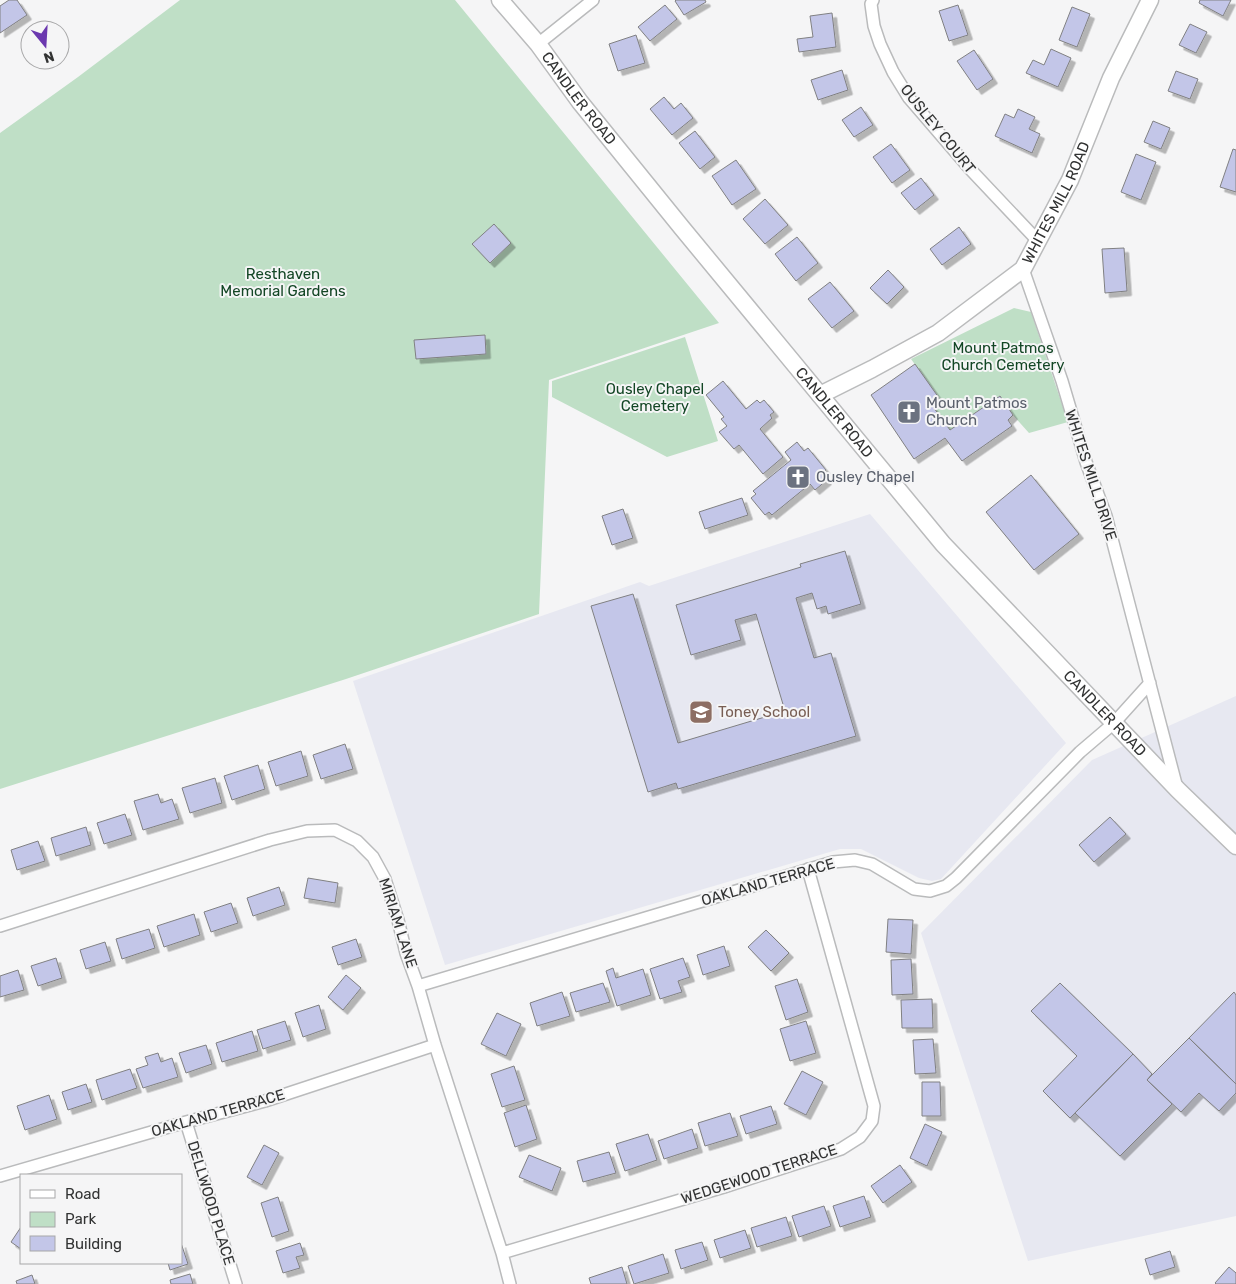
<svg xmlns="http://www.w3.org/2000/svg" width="1236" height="1284" font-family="Rubik,sans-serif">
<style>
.built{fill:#e7e8f1}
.green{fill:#bfdfc6}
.building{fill:#c3c6e8;stroke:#808082;filter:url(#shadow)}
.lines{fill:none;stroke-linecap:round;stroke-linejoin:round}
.street-casing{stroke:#babbbc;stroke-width:14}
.secondary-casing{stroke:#babbbc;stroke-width:19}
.street{stroke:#fff;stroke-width:11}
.secondary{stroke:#fff;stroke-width:16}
.labels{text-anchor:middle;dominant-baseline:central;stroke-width:4;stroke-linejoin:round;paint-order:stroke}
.street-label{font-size:15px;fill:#323333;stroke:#f5f5f6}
.park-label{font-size:15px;fill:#134625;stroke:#f5f5f6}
.worship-label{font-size:15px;fill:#5b616d;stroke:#f5f5f6;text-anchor:start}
.education-label{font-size:15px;fill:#785e54;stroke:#f5f5f6;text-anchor:start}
</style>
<defs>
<filter id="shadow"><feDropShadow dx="4.5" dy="4.5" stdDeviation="0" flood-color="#0004"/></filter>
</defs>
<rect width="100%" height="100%" fill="#f5f5f6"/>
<!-- built -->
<path class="built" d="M870,514L1066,743L941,879L932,881L919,878L861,849H840L445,965L353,681L640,582L649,586Z
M1236,696V1216L1028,1261L921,933L1092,760Z"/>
<!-- green -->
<path class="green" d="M180,0H455L719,323L549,380L539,614L346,679L0,789V133L78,77Z
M1014,308L1031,312L1068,422L1029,433L1013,415L999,396L950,430L931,404L939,398L911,359Z
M685,337L718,441L667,457L552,397V381Z"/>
<!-- building -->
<path class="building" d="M9,0H17L27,15L0,33V6Z
M676,0H705L706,2L684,15L675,1Z
M1200,0H1231L1223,16L1199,3Z
M665,5L677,19L650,41L638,27Z
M958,5L968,35L949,41L939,11Z
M1072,7L1090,14L1077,47L1059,40Z
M832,13L836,47L799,52L797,39L813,37L810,16Z
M1190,24L1207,32L1196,53L1179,45Z
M636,35L645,63L618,71L609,44Z
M1051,49L1071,58L1058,87L1026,73L1033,60L1044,65Z
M974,50L993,79L977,90L957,61Z
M842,70L848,90L818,100L811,80Z
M1176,71L1198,79L1190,99L1168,91Z
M664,97L674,109L681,103L693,118L672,135L650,109Z
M861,107L873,125L854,137L842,120Z
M1018,109L1035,117L1029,129L1040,134L1032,153L995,136L1005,114L1014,118Z
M1153,121L1170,128L1161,149L1144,142Z
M695,131L715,157L700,169L679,143Z
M891,144L910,170L892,183L873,157Z
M1233,149L1236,150V192L1220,187Z
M1136,154L1156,162L1141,200L1121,192Z
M736,160L756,189L732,205L712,176Z
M921,178L934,195L915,210L901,193Z
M765,199L788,225L765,244L743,219Z
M494,224L511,243L490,263L472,244Z
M959,227L971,244L942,265L930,249Z
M797,237L818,263L796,281L775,254Z
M1124,248L1127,291L1105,293L1102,249Z
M888,270L904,287L887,304L870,288Z
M830,282L854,311L832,328L808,299Z
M485,335L486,354L416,359L414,340Z
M915,364L939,398L931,404L950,430L1000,396L1013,415L1008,420L1012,426L962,461L945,438L914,459L871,395Z
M723,381L746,409L757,400L760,403L764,400L774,412L770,415L772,418L760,429L783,457L763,474L739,445L734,449L719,432L727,426L721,419L724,417L706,395Z
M797,442L804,451L808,448L826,470L822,474L827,480L815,490L810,484L772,515L769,512L765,515L751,498L756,494L753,491L791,460L785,452Z
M1031,475L1079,534L1034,570L986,512Z
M742,498L748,515L705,529L699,512Z
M623,509L633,538L612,545L602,516Z
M845,551L861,604L828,614L826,606L817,609L812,593L796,598L814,658L831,653L856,736L678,789L676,783L648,792L591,606L633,594L678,743L785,711L756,614L735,620L741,640L691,655L676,605L801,567L800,564Z
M345,744L353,769L321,779L313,755Z
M301,751L308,776L276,786L268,762Z
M258,765L265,789L232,800L224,776Z
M215,778L222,803L190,813L182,788Z
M158,794L161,803L172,799L179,819L143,830L134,801Z
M125,814L132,835L104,844L97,823Z
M1110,817L1126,834L1094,862L1079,845Z
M86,827L91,845L56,856L51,838Z
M38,841L45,861L17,870L11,850Z
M308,878L338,883L335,903L304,898Z
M279,887L285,905L253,916L247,898Z
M231,903L238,923L211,932L204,912Z
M194,914L200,935L164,947L157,926Z
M888,919L913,920L911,954L886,952Z
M149,929L155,948L122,959L116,939Z
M766,930L789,953L771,971L748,947Z
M356,939L362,957L338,965L332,947Z
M105,942L111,961L86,969L80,950Z
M724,946L730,966L703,975L697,955Z
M56,958L62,978L38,986L31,966Z
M683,958L690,977L678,981L682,992L660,999L650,969Z
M911,959L913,994L892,995L891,960Z
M613,968L616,978L643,969L651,995L617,1006L606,971Z
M18,970L24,990L0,997V976Z
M346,975L361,988L343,1010L328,997Z
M797,979L808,1012L786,1020L775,986Z
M603,983L610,1002L576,1012L570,993Z
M1060,983L1133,1054L1070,1118L1043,1091L1077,1056L1031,1011Z
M562,992L570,1016L537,1026L530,1003Z
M1234,992L1236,995V1084L1189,1038Z
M932,999L933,1028H902L901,1000Z
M319,1005L326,1029L303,1037L295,1013Z
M497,1013L521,1024L506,1056L481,1044Z
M285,1021L291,1040L263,1049L257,1030Z
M806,1021L816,1053L790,1061L780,1029Z
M252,1031L258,1051L222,1062L216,1043Z
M1189,1038L1236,1084V1093L1219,1111L1199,1093L1181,1112L1147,1080Z
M933,1039L936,1073L915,1074L913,1040Z
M206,1045L212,1064L186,1073L179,1053Z
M158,1053L161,1062L172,1058L178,1077L143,1088L136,1069L148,1065L145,1057Z
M1133,1054L1152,1074L1147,1080L1172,1104L1120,1156L1075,1113Z
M514,1066L525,1100L502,1107L491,1074Z
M130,1069L137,1088L102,1100L96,1080Z
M802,1071L823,1082L806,1115L784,1104Z
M922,1082H940L941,1116H922Z
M86,1084L92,1102L68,1110L62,1092Z
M49,1095L57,1119L25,1130L17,1106Z
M526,1105L537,1139L515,1147L504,1113Z
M771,1106L777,1124L746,1134L740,1116Z
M730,1113L738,1136L705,1146L698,1123Z
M925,1124L942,1132L927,1166L910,1158Z
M692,1129L698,1148L664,1159L658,1141Z
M648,1134L657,1160L625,1171L616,1144Z
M264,1145L279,1153L262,1185L247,1177Z
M609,1152L616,1173L583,1182L577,1161Z
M529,1155L561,1168L552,1191L519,1177Z
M900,1165L912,1182L883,1203L871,1186Z
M864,1196L871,1217L840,1227L833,1206Z
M278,1197L289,1231L272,1237L261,1203Z
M824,1206L831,1226L799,1237L792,1216Z
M786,1217L792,1236L757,1247L751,1228Z
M21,1227V1249L11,1242Z
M745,1230L751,1248L720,1258L714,1240Z
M702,1242L708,1260L681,1269L675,1250Z
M181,1243L188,1264L170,1270L168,1263H181Z
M300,1243L304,1255L296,1257L300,1268L283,1273L276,1251Z
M1170,1251L1175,1267L1150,1275L1145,1259Z
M663,1254L669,1273L634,1284L628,1266Z
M622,1267L627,1284H591L589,1278Z
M1229,1267L1236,1273V1284H1216L1215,1283Z
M190,1274L193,1284H171L170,1280Z
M32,1275L35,1284H17L16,1281Z"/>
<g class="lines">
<!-- street casing -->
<g class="street-casing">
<path id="street" d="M873,0L871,4L874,26L880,44L893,72L909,98L970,169L1038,241
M538,44L593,0
M1023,269L1062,381L1086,462L1106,516L1177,788
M0,926L270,840L307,831L335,830L357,841L373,857L385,879L398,920L406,953L418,986L435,1045L502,1253L510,1284
M418,986L833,862L855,860L872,864L914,889L930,891L946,886L956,878L1080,752L1114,723L1150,683
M186,1122L236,1284
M0,1176L186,1122L265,1101L435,1045
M502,1253L724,1187L841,1149L860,1137L872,1121L874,1106L808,869"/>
</g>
<!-- secondary casing -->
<g class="secondary-casing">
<g id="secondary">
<path id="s1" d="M500,0L538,44L580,102L682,228L943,544L1178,790L1236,846"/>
<path id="s2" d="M820,395L872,369L938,333L1023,269L1070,180L1111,78L1150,0"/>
</g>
</g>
<!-- street -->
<use href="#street" class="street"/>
<!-- secondary -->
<use href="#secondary" class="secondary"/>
</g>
<!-- icons -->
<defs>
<g id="church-square" transform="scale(1.25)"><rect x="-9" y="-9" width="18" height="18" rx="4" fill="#6b7280" stroke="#f5f5f6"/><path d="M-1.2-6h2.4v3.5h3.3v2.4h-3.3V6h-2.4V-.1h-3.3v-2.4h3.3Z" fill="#fff"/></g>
<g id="school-square" transform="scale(1.25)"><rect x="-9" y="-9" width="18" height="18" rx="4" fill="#8d6e63" stroke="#f5f5f6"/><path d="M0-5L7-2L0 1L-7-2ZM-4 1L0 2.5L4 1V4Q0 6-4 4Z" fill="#fff"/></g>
</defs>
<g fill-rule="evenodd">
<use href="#church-square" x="909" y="412"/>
<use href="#church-square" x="798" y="477"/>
<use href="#school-square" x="701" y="712"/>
</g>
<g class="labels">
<!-- street labels -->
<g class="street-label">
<text stroke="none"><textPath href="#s1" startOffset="126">CANDLER ROAD</textPath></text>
<text transform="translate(938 129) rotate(51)">OUSLEY COURT</text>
<text stroke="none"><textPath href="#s2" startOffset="314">WHITES MILL ROAD</textPath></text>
<text stroke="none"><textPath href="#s1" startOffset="531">CANDLER ROAD</textPath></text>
<text transform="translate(1091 475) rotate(72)">WHITES MILL DRIVE</text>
<text stroke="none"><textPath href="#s1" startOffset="936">CANDLER ROAD</textPath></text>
<text transform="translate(768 882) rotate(-16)">OAKLAND TERRACE</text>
<text transform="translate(398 923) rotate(72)">MIRIAM LANE</text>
<text transform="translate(218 1113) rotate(-16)">OAKLAND TERRACE</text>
<text transform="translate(759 1174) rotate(-18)">WEDGEWOOD TERRACE</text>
<text transform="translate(211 1203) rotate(73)">DELLWOOD PLACE</text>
</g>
<!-- park labels -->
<g class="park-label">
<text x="283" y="274">Resthaven<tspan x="283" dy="17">Memorial Gardens</tspan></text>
<text x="1003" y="348">Mount Patmos<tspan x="1003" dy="17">Church Cemetery</tspan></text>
<text x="655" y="389">Ousley Chapel<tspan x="655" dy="17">Cemetery</tspan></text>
</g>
<!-- worship labels -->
<g class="worship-label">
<text x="926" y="403">Mount Patmos<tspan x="926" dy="17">Church</tspan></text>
<text x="816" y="477">Ousley Chapel</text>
</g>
<!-- education labels -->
<g class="education-label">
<text x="718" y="712">Toney School</text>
</g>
</g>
<!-- legend -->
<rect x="20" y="1174" width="162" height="90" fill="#f5f5f6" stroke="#a7a7a8"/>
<rect x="30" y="1190" width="25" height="8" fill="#ffffff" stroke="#a7a7a8"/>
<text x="65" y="1199" font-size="15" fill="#323333">Road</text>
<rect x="30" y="1212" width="25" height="15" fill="#bfdfc6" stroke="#a7a7a8"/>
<text x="65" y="1224" font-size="15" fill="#323333">Park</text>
<rect x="30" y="1236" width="25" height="15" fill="#c3c6e8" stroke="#a7a7a8"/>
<text x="65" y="1249" font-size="15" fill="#323333">Building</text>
<!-- north arrow -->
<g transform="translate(45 45) rotate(162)"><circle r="24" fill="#f5f5f6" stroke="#a7a7a8"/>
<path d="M0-4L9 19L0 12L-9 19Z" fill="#6b38af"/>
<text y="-8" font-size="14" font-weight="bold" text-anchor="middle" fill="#323333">N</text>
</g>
</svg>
